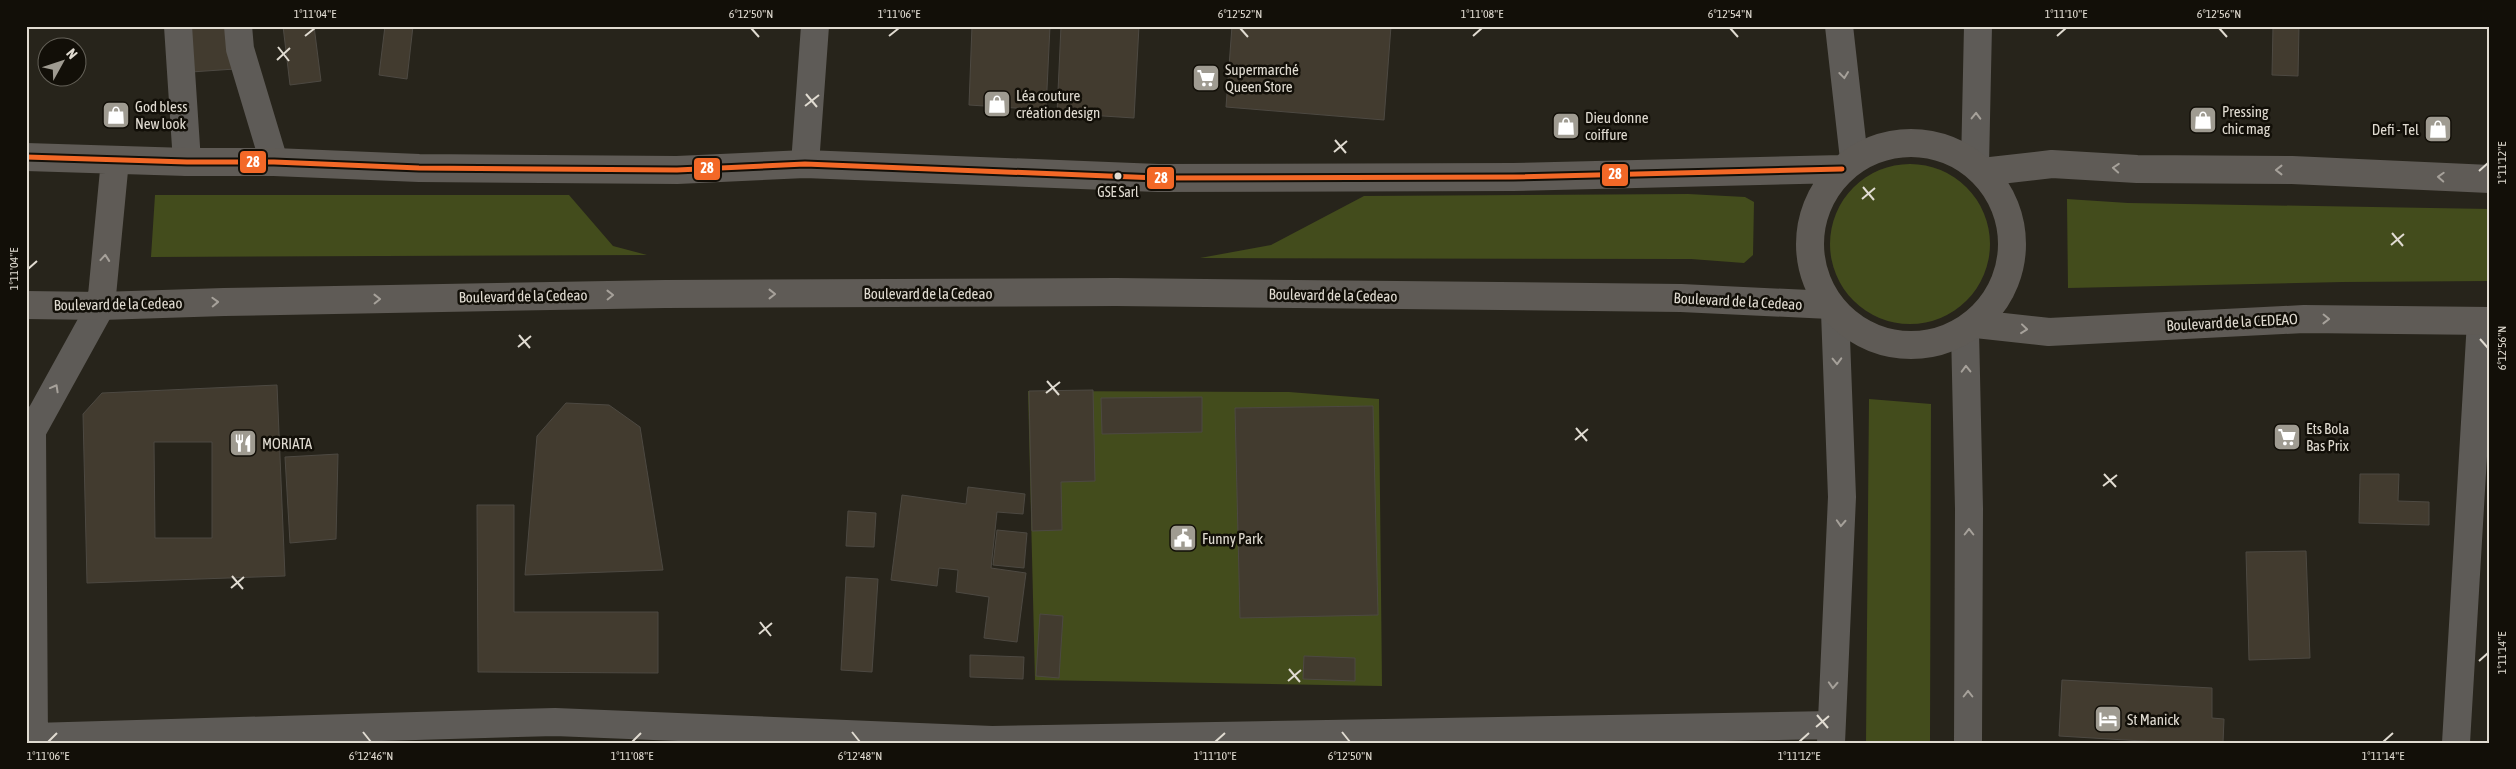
<svg xmlns="http://www.w3.org/2000/svg" width="2516" height="769" font-family="'Asap Condensed',sans-serif">
<style>
.green{fill:#434c1c}
.building{fill:#423b2f;stroke:#4d4942;fill-rule:evenodd}
.lines{fill:none;stroke-linecap:round;stroke-linejoin:round}
.minor{stroke:#5e5b57;stroke-width:28}
.major{stroke:#5f5b56;stroke-width:28}
.bus-1-casing{stroke:#120f08;stroke-width:9}
.bus-1{stroke:#f36827;stroke-width:5}
.oneway{stroke:#a6a19a}
.ticks{fill:none;stroke:#e0dbd1;stroke-width:2}
.bus-dot{fill:#e0dbd1;stroke:#120f08;stroke-width:2}
.labels{text-anchor:middle;dominant-baseline:central;stroke-width:5;stroke-linejoin:round;paint-order:stroke}
.bus-label{font-size:14px;fill:#e0dbd1;stroke:#120f08}
.poi-label{font-size:15px;fill:#e0dbd1;stroke:#120f08;text-anchor:start}
.street-label{font-size:15px;fill:#e0dbd1;stroke:#120f08}
.line-badge{stroke:#120f08;stroke-width:2}
.badge-label{font-size:14px;text-anchor:middle;font-weight:bold;fill:#fff}
.neatline{fill:none;stroke:#e0dbd1;stroke-width:2}
.ticks-label{font-size:12px;text-anchor:middle;fill:#e0dbd1}
</style>
<rect width="100%" height="100%" fill="#27241b"/>
<!-- green -->
<path class="green" d="M1830 244a80 80 0 1 1 160 0a80 80 0 1 1-160 0Z
M1688,194L1745,197L1754,202L1753,255L1744,263L1691,259L1200,258L1271,245L1364,196Z
M155,195H569L613,246L647,255L151,257Z
M2067,199L2128,203L2490,209V281L2343,282L2068,288Z
M1028,391L1289,392L1379,399L1382,686L1035,680Z
M1869,399L1931,404L1930,743H1866Z"/>
<!-- building -->
<path class="building" d="M187,26H231L235,69L191,72Z
M283,26H314L321,81L290,85Z
M385,26H413L407,79L379,75Z
M972,26H1050L1046,110L969,105Z
M1061,26H1139L1134,118L1057,113Z
M1232,26H1391L1384,120L1226,107Z
M2273,26H2299L2298,76L2272,75Z
M277,385L285,576L87,583L83,414L102,393ZM154,442H212V538H155Z
M1093,390L1095,481L1061,482L1062,530L1032,531L1029,391Z
M1202,397V432L1102,434L1101,398Z
M566,403L609,405L640,427L663,570L525,575L537,436Z
M1373,406L1378,615L1240,618L1235,408Z
M338,454L336,539L290,543L285,457Z
M2360,474H2399L2398,501L2429,502V525L2359,523Z
M968,487L1025,494L1023,514L997,512L991,568L1026,573L1017,642L984,638L989,597L956,592L958,570L939,568L937,586L891,580L902,495L966,504Z
M477,505H514V612H658V673L478,672Z
M848,511L876,513L874,547L846,546Z
M997,530L1027,533L1024,568L993,565Z
M2306,551L2310,658L2249,660L2246,552Z
M846,577L878,579L872,672L841,670Z
M1040,614L1063,616L1059,678L1036,676Z
M970,655L1024,657L1023,679L970,677Z
M1304,656L1355,658V681L1303,679Z
M2062,680L2212,688V718L2224,719L2223,743H2176L2059,736Z"/>
<g class="lines">
<!-- minor -->
<path class="minor" d="M178,26L187,162
M238,26L240,49L274,162
M1839,26L1854,159
M805,164L815,26
M1975,165L1978,26
M1965,331L1969,509L1968,743
M26,420L32,431L34,743
M32,431L101,306
M34,737L555,722L992,740L1831,725
M1831,743L1842,497L1835,312
M2456,743L2481,321"/>
<!-- major -->
<path class="major" d="M1810 244a101 101 0 1 1 202 0a101 101 0 1 1-202 0Z
M26,157L187,162H274L419,168L677,170L805,164L1158,178L1513,177L1842,169
M1982,172L2052,164L2137,169L2292,170L2490,179
M26,305L101,306L224,302L665,294L1116,292L1681,298L1830,305
M101,306L115,160
M1976,324L2049,332L2304,319L2490,321"/>
<!-- bus-1 casing -->
<g class="bus-1-casing">
<path id="bus-1" d="M26,157L187,162H274L419,168L677,170L805,164L1158,178L1513,177L1842,169"/>
</g>
<!-- bus-1 -->
<use href="#bus-1" class="bus-1"/>
</g>
<!-- one-way arrows -->
<defs><path id="oneway-chevron" d="M-2-3.5L2.5 0L-2 3.5" fill="none" stroke-width="1.6" stroke-linecap="round" stroke-linejoin="round" transform="scale(1.25)"/></defs>
<g class="oneway">
<use href="#oneway-chevron" transform="translate(1844 75) rotate(83)"/>
<use href="#oneway-chevron" transform="translate(1976 116) rotate(-89)"/>
<use href="#oneway-chevron" transform="translate(2116 168) rotate(-176)"/>
<use href="#oneway-chevron" transform="translate(2279 170) rotate(-180)"/>
<use href="#oneway-chevron" transform="translate(2441 177) rotate(-177)"/>
<use href="#oneway-chevron" transform="translate(105 258) rotate(-85)"/>
<use href="#oneway-chevron" transform="translate(772 294)"/>
<use href="#oneway-chevron" transform="translate(610 295) rotate(-1)"/>
<use href="#oneway-chevron" transform="translate(377 299) rotate(-1)"/>
<use href="#oneway-chevron" transform="translate(215 302) rotate(-2)"/>
<use href="#oneway-chevron" transform="translate(2326 319) rotate(1)"/>
<use href="#oneway-chevron" transform="translate(2024 329) rotate(6)"/>
<use href="#oneway-chevron" transform="translate(1837 361) rotate(88)"/>
<use href="#oneway-chevron" transform="translate(1966 369) rotate(-91)"/>
<use href="#oneway-chevron" transform="translate(55 388) rotate(-61)"/>
<use href="#oneway-chevron" transform="translate(1841 523) rotate(93)"/>
<use href="#oneway-chevron" transform="translate(1969 532) rotate(-90)"/>
<use href="#oneway-chevron" transform="translate(1833 685) rotate(93)"/>
<use href="#oneway-chevron" transform="translate(1968 694) rotate(-90)"/>
</g>
<!-- ticks -->
<path class="ticks" d="M751,28L759,37M1240,28L1248,37M1730,28L1738,37M2219,28L2227,37M305,36L315,28M889,36L899,28M1473,36L1482,28M2057,36L2066,28M278,47L289,61M277,60L290,48M806,94L817,107M805,106L819,95M1335,140L1346,153M1334,152L1347,141M2479,171L2488,163M1863,187L1874,200M1862,199L1875,188M2392,233L2403,246M2391,245L2404,234M28,269L37,261M519,335L530,348M2480,339L2488,348M518,347L531,336M1047,381L1059,395M1046,393L1060,382M1576,428L1587,441M1575,440L1588,429M2104,474L2116,487M2103,486L2117,475M232,576L243,589M231,588L244,577M760,622L771,636M759,634L772,623M2479,661L2488,653M1289,669L1300,682M1288,681L1301,670M1817,715L1828,728M1816,727L1829,716M363,732L371,742M852,732L860,742M1342,732L1350,742M48,742L57,733M632,742L641,733M1215,742L1225,733M1799,742L1809,733M2383,742L2393,733"/>
<!-- icons -->
<defs>
<g id="supermarket-square" transform="scale(1.4375)"><rect x="-9" y="-9" width="18" height="18" rx="4" fill="#9f9b91" stroke="#120f08"/><path d="M-6-5.5h2.5l.6 2H6L4.5 2H-2.5L-4.4-4H-6ZM-1.5 3.2a1.3 1.3 0 1 0 .1 0ZM3 3.2a1.3 1.3 0 1 0 .1 0Z" fill="#fff"/></g>
<g id="shop-square" transform="scale(1.4375)"><rect x="-9" y="-9" width="18" height="18" rx="4" fill="#9f9b91" stroke="#120f08"/><path d="M-5-2.5h2.3a2.7 3.5 0 0 1 5.4 0H5L5.5 6h-11ZM-1.5-2.5h3a1.5 2.3 0 0 0-3 0Z" fill="#fff"/></g>
<g id="restaurant-square" transform="scale(1.4375)"><rect x="-9" y="-9" width="18" height="18" rx="4" fill="#9f9b91" stroke="#120f08"/><path d="M-5-6h1v4h1v-4h1v4h1v-4h1v5L-1.5 .5V6h-2V.5L-5-1ZM5-6V6H3V1.5H1.5Q1.5-4 5-6Z" fill="#fff"/></g>
<g id="civic-square" transform="scale(1.4375)"><rect x="-9" y="-9" width="18" height="18" rx="4" fill="#9f9b91" stroke="#120f08"/><path d="M-.6-6.5H3V-4.5H.6V-3L4-1V1h2V6H-6V1h2V-1L-.6-3ZM-1.2 2.5V6h2.4V2.5Z" fill="#fff"/></g>
<g id="hotel-square" transform="scale(1.4375)"><rect x="-9" y="-9" width="18" height="18" rx="4" fill="#9f9b91" stroke="#120f08"/><path d="M-6-4.5h1.5V1H6V5H4.5V3h-9V5H-6ZM-4 0a1.8 1.8 0 1 1 3.6 0ZM.5 0V-2.5h3Q6-2.5 6 0Z" fill="#fff"/></g>
</defs>
<g fill-rule="evenodd">
<use href="#supermarket-square" x="1206" y="78"/>
<use href="#shop-square" x="997" y="104"/>
<use href="#shop-square" x="116" y="115"/>
<use href="#shop-square" x="2203" y="120"/>
<use href="#shop-square" x="1566" y="126"/>
<use href="#shop-square" x="2438" y="129"/>
<use href="#supermarket-square" x="2287" y="437"/>
<use href="#restaurant-square" x="243" y="443"/>
<use href="#civic-square" x="1183" y="538"/>
<use href="#hotel-square" x="2108" y="719"/>
</g>
<!-- markers -->
<circle class="bus-dot" cx="1118" cy="176" r="4.5"/>
<g class="labels">
<!-- bus labels -->
<g class="bus-label">
<text x="1118" y="192">GSE Sarl</text>
</g>
<!-- poi labels -->
<g class="poi-label">
<text x="1225" y="69">Supermarché<tspan x="1225" dy="17">Queen Store</tspan></text>
<text x="1016" y="95">Léa couture<tspan x="1016" dy="17">création design</tspan></text>
<text x="135" y="106">God bless<tspan x="135" dy="17">New look</tspan></text>
<text x="2222" y="111">Pressing<tspan x="2222" dy="17">chic mag</tspan></text>
<text x="1585" y="117">Dieu donne<tspan x="1585" dy="17">coiffure</tspan></text>
<text x="2419" y="129" text-anchor="end">Defi - Tel</text>
<text x="2306" y="428">Ets Bola<tspan x="2306" dy="17">Bas Prix</tspan></text>
<text x="262" y="443">MORIATA</text>
<text x="1202" y="538">Funny Park</text>
<text x="2127" y="719">St Manick</text>
</g>
<!-- street labels -->
<g class="street-label">
<text x="928" y="293">Boulevard de la Cedeao</text>
<text transform="translate(1333 295) rotate(1)">Boulevard de la Cedeao</text>
<text transform="translate(523 296) rotate(-1)">Boulevard de la Cedeao</text>
<text transform="translate(1738 301) rotate(3)">Boulevard de la Cedeao</text>
<text transform="translate(118 304) rotate(-1)">Boulevard de la Cedeao</text>
<text transform="translate(2232 322) rotate(-3)">Boulevard de la CEDEAO</text>
</g>
</g>
<g class="line-badge">
<rect x="239" y="150" width="28" height="24" rx="5" fill="#f36827"/>
<rect x="693" y="157" width="28" height="24" rx="5" fill="#f36827"/>
<rect x="1601" y="163" width="28" height="24" rx="5" fill="#f36827"/>
<rect x="1146" y="166" width="29" height="24" rx="5" fill="#f36827"/>
</g>
<g class="badge-label">
<text x="253" y="167">28</text>
<text x="707" y="173">28</text>
<text x="1615" y="179">28</text>
<text x="1161" y="183">28</text>
</g>
<!-- border -->
<rect width="2516" height="769" fill="none" stroke="#120f08" stroke-width="55"/>
<!-- north arrow -->
<g transform="translate(62 62) rotate(50)"><circle r="24" fill="#120f08" stroke="#646158"/>
<path d="M0-4L9 19L0 12L-9 19Z" fill="#9f9b91"/>
<text y="-8" font-size="14" font-weight="bold" text-anchor="middle" fill="#e0dbd1">N</text>
</g>
<rect x="28" y="28" width="2460" height="714" class="neatline"/>
<g class="ticks-label">
<text x="315" y="18">1°11'04"E</text>
<text x="751" y="18">6°12'50"N</text>
<text x="899" y="18">1°11'06"E</text>
<text x="1240" y="18">6°12'52"N</text>
<text x="1482" y="18">1°11'08"E</text>
<text x="1730" y="18">6°12'54"N</text>
<text x="2066" y="18">1°11'10"E</text>
<text x="2219" y="18">6°12'56"N</text>
<text transform="translate(2502 163) rotate(-90)" y="4">1°11'12"E</text>
<text transform="translate(14 269) rotate(-90)" y="4">1°11'04"E</text>
<text transform="translate(2502 348) rotate(-90)" y="4">6°12'56"N</text>
<text transform="translate(2502 653) rotate(-90)" y="4">1°11'14"E</text>
<text x="48" y="760">1°11'06"E</text>
<text x="371" y="760">6°12'46"N</text>
<text x="632" y="760">1°11'08"E</text>
<text x="860" y="760">6°12'48"N</text>
<text x="1215" y="760">1°11'10"E</text>
<text x="1350" y="760">6°12'50"N</text>
<text x="1799" y="760">1°11'12"E</text>
<text x="2383" y="760">1°11'14"E</text>
</g>
</svg>
